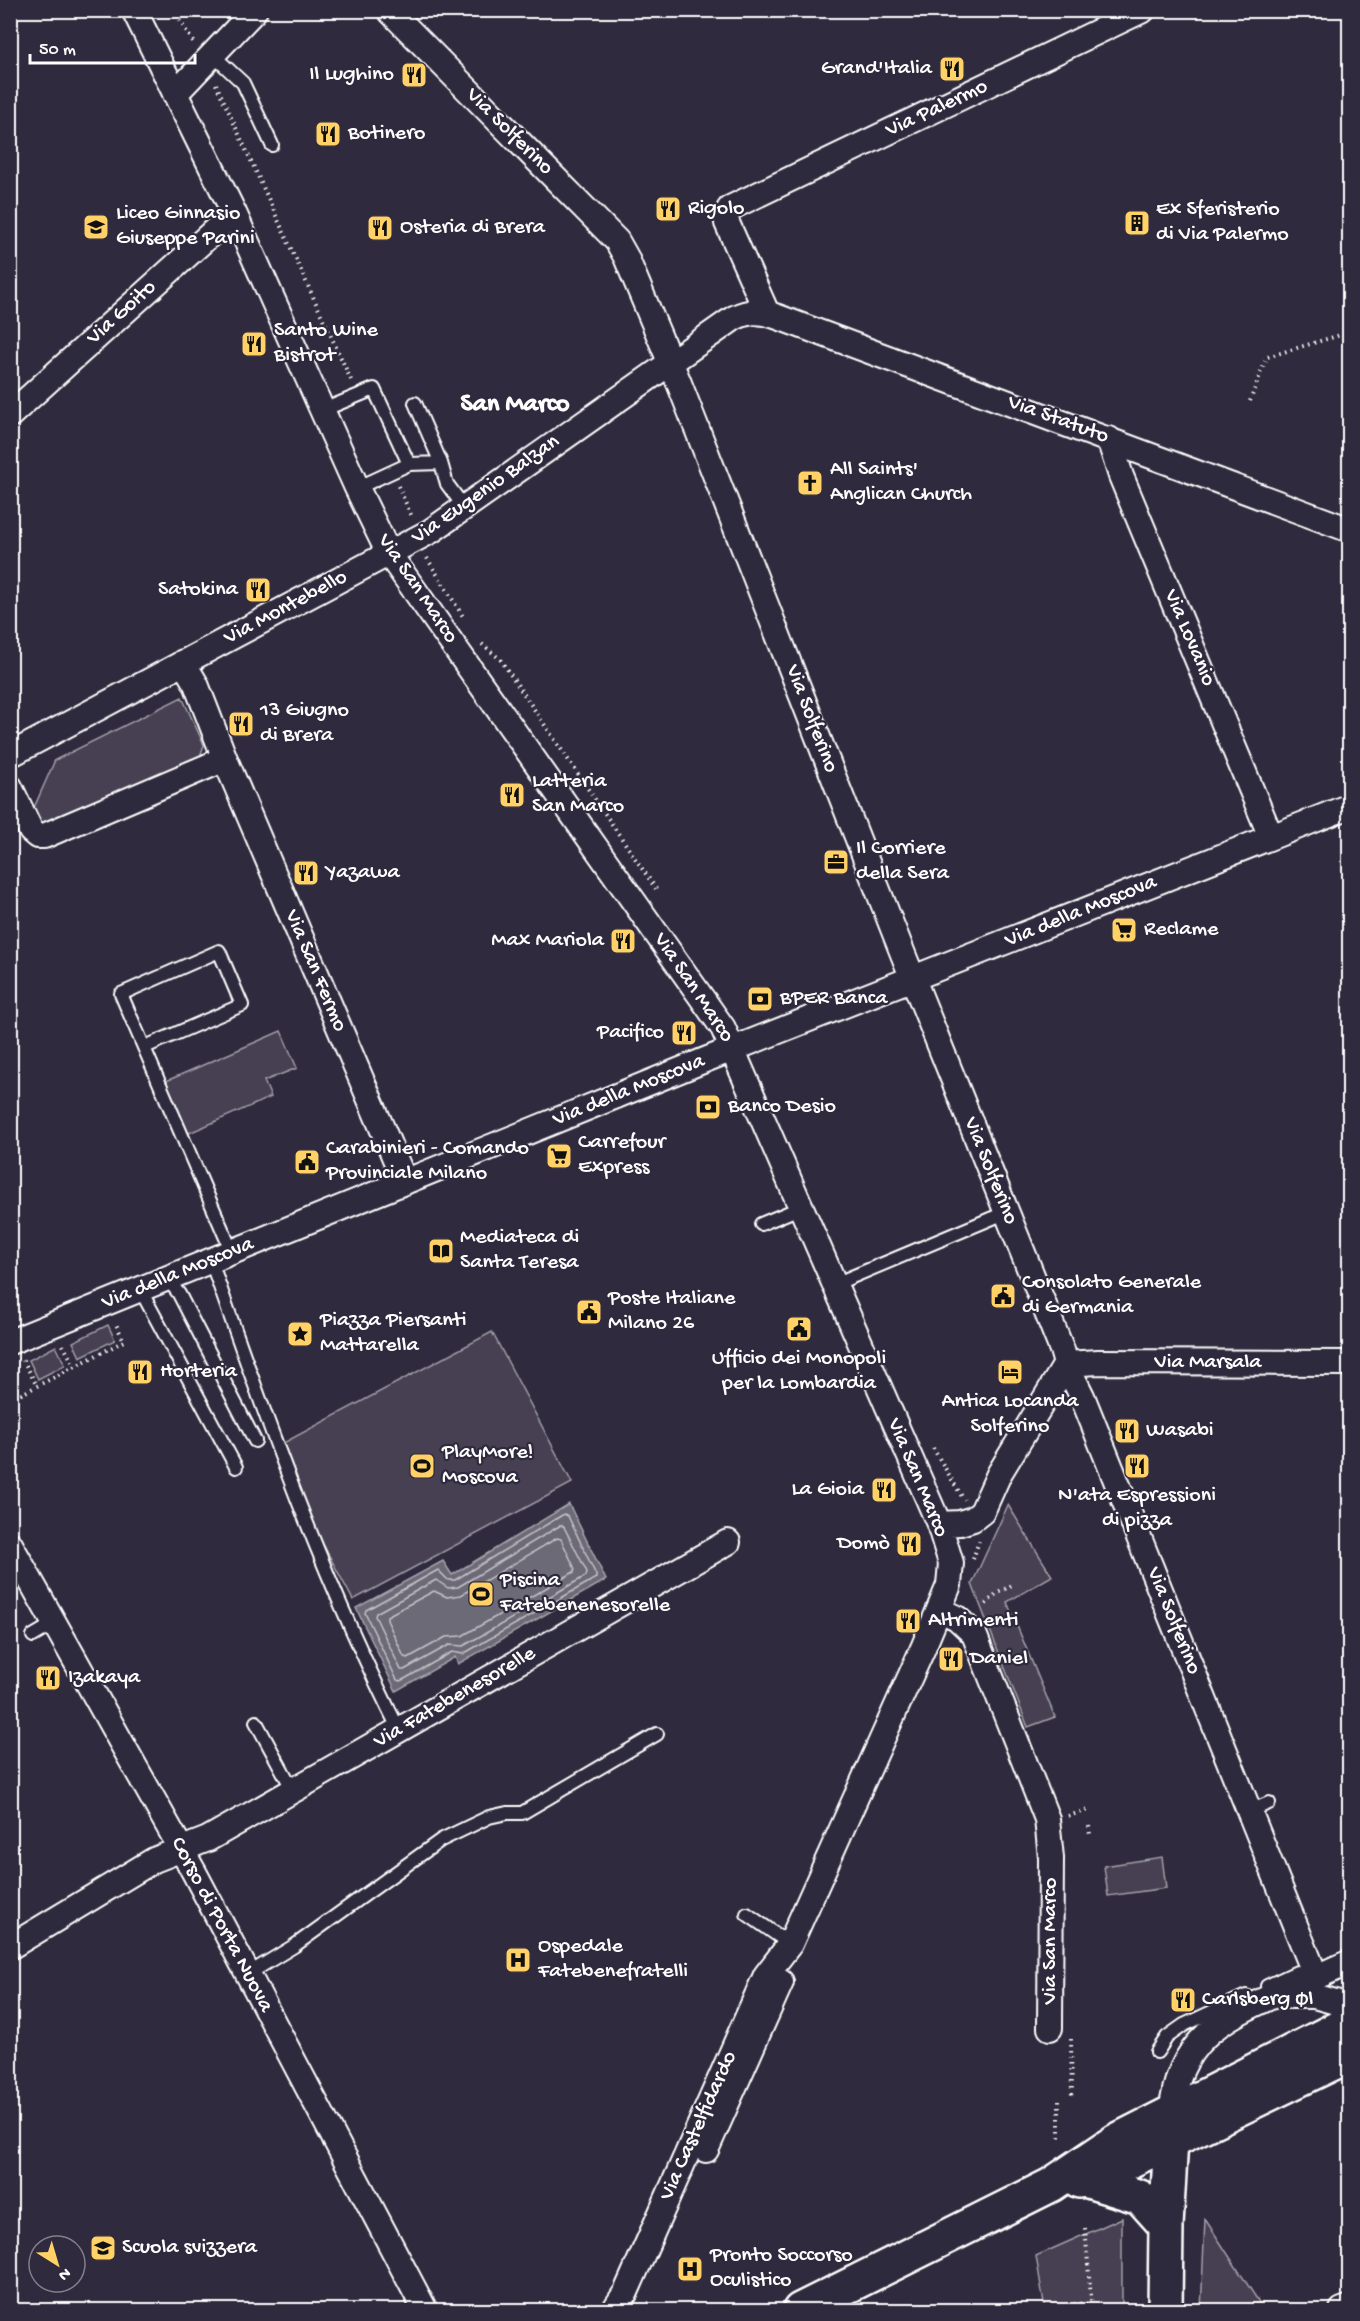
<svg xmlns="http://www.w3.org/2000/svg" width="1360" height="2321" font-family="'Gochi Hand',sans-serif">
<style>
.green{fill:#464152;stroke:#a2a0a8;stroke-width:1.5}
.water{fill:#6d6a77;stroke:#a7a6ad;stroke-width:1.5}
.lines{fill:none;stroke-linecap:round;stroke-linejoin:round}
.shore{stroke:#c5c3c9;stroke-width:1.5}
.lane-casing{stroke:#fff;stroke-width:16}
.street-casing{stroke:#fff;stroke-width:28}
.secondary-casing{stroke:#fff;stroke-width:38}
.path{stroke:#fff;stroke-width:4;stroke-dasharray:1.5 4.5;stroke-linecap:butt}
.lane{stroke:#2f2a3d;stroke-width:12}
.street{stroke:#2f2a3d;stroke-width:24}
.secondary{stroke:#2f2a3d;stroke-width:33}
.labels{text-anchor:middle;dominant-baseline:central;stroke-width:4.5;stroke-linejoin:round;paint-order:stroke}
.poi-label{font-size:22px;fill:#fff;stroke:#2f2a3d;text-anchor:start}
.street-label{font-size:22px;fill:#fff;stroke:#2f2a3d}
.quarter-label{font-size:26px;font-weight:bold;fill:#fff;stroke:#2f2a3d}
</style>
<rect width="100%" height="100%" fill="#2f2a3d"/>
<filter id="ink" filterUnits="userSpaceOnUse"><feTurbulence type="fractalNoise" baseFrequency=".0167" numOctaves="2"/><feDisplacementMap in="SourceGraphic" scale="12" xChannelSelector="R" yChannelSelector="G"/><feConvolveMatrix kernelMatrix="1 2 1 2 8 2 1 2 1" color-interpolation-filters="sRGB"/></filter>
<g filter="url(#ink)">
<!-- green -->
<path class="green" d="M182,697L204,745L198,762L42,829L33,810L55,760Z
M281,1031L297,1068L264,1081L271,1097L187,1134L164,1082Z
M108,1325L115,1340L80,1357L73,1342Z
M492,1332L572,1483L353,1600L272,1449Z
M56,1346L65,1365L38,1379L29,1360Z
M1008,1505L1052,1576L1007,1602L1055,1717L1028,1727L972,1584Z
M1162,1857L1166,1888L1108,1896L1104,1866Z
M1122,2218V2310H1045L1036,2256Z
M1205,2219L1264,2310H1201Z"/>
<!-- water -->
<path class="water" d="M569,1504L606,1580L458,1664L455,1657L396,1691L356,1608L443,1561L452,1575Z"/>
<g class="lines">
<!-- shore -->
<path class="shore" d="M564,1514L568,1516L596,1575V1578L463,1654L452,1652L401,1681L397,1680L365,1613L366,1610L438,1570L448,1580H455Z
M561,1525L564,1527L587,1572L586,1576L463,1646L449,1645L404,1670H401L375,1616L376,1613L436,1580L448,1588L458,1587Z
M557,1538L561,1539L575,1569L574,1572L462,1636L446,1637L408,1658L404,1657L387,1620V1616L434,1591L447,1597L461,1595Z"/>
<!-- lane casing -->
<g class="lane-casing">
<path id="lane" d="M213,55L243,83L272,145
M415,403L441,463L447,484L464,507
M323,410L374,389L409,464L441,463
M357,488L409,464
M145,1047L242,1005L219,951L121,994L232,1252
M761,1224L802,1207
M211,1261C266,1420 323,1579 399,1730
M167,1278L179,1294L255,1441
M835,1284L1007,1212
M140,1289L236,1467
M33,1636L55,1623
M256,1722L293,1790
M1250,1811L1269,1803
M747,1914L790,1944
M248,1974L294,1946L441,1840L489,1817L507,1813H522L657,1734
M1267,1986L1297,1972L1312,1976
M1157,2052L1167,2037L1184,2025L1246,1996"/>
</g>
<!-- street casing -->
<g class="street-casing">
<path id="street" d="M134,10L234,213L357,488L389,554L723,1028L939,1524L951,1563L949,1585L923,1648L790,1944L766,1975L626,2292L614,2310
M389,10L617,241L626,257L679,383L903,954L1062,1350L1066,1364L1082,1396L1316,1977
M175,94L255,10
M767,313L727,223L726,215L730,208L1143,10
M10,415L234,213
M1109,439L1121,476L1271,837
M183,662L196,684L225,759L405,1182
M10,755L431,531L734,318C750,310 761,311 778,317L1350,530
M10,787L31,831L37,836H44L225,759
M10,1342L705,1060L1350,806
M1066,1364L1098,1362L1350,1363
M939,1524L960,1523L973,1519L982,1512L999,1474L1066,1364
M10,1544L194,1872L425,2310
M940,1610L957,1618L974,1634L1047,1819L1051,1858L1050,2028
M10,1947L154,1860L208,1839L728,1542
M1281,1996H1314L1350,2006
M1172,2111C1177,2042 1221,2019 1277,1994C1301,1984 1325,1973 1350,1962
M706,2150L781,1982
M1342,2310L1350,2307"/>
</g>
<!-- secondary casing -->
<g class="secondary-casing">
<path id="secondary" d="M1085,2180L1140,2197L1166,2226
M1079,2181L1126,2163L1350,2055
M800,2310L1051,2185L1116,2141L1350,2022
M1165,2310L1166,2226L1172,2122"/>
</g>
<!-- path -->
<path class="path" d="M173,10L194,43
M216,84L351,380
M1250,401L1267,357L1350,332
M398,486L412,517
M427,558L464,618
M482,644L500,659L656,889
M63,1345L74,1365
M23,1360L37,1386
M10,1400L124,1341L115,1322
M933,1448L964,1500
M973,1559L979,1541
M986,1604L996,1594L1012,1585
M1068,1816L1088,1810
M1089,1826L1090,1835
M1071,2039L1072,2098
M1059,2100V2142
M1085,2228L1092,2310
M1050,2306L1091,2303"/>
<!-- lane -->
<use href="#lane" class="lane"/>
<!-- street -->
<use href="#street" class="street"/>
<!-- secondary -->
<use href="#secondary" class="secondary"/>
</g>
</g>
<!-- icons -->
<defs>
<g id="restaurant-square" transform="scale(1.35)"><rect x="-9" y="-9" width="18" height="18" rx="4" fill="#ffd166" stroke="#2f2a3d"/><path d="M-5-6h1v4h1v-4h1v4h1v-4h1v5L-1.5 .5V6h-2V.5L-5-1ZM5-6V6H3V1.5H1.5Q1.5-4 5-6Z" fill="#111"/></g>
<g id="building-square" transform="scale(1.35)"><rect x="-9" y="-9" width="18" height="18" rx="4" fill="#ffd166" stroke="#2f2a3d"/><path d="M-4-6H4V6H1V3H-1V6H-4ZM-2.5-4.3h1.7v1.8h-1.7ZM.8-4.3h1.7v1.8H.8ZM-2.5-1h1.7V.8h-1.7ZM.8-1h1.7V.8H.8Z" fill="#111"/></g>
<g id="school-square" transform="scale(1.35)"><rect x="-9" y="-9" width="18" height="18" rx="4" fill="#ffd166" stroke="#2f2a3d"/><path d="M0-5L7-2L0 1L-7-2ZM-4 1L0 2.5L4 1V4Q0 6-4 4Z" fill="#111"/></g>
<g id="church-square" transform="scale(1.35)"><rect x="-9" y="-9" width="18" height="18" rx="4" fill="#ffd166" stroke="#2f2a3d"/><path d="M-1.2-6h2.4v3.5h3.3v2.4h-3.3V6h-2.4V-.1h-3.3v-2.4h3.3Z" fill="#111"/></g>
<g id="office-square" transform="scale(1.35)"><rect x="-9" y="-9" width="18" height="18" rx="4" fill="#ffd166" stroke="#2f2a3d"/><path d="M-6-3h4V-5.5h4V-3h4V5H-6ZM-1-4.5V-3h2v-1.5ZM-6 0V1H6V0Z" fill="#111"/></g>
<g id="supermarket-square" transform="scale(1.35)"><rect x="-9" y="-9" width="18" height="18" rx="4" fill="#ffd166" stroke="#2f2a3d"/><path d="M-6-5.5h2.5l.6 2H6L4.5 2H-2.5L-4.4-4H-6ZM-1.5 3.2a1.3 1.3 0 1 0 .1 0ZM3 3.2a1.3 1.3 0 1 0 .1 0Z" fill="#111"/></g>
<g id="bank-square" transform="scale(1.35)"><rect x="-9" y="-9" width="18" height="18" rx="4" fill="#ffd166" stroke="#2f2a3d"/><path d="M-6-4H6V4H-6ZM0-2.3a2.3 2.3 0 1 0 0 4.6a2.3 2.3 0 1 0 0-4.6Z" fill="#111"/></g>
<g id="civic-square" transform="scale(1.35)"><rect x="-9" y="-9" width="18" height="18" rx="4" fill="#ffd166" stroke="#2f2a3d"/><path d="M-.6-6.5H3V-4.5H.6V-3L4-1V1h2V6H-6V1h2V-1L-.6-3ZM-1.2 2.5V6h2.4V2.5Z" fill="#111"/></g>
<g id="library-square" transform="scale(1.35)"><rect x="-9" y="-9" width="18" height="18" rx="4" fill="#ffd166" stroke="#2f2a3d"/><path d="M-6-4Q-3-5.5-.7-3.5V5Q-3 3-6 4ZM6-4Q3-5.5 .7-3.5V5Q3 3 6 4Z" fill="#111"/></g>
<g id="sight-square" transform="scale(1.35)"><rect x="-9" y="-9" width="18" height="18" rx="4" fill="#ffd166" stroke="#2f2a3d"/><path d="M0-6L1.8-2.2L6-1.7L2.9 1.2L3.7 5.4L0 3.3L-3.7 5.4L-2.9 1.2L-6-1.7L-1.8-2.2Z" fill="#111"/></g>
<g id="hotel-square" transform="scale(1.35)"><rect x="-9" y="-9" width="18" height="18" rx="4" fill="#ffd166" stroke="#2f2a3d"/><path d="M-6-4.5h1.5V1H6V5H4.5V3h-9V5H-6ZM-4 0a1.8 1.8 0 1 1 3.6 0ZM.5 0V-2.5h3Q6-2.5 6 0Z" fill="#111"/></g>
<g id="stadium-square" transform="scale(1.35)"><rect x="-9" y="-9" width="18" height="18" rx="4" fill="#ffd166" stroke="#2f2a3d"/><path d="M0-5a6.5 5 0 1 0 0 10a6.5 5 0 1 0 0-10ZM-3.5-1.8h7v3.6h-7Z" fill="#111"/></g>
<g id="hospital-square" transform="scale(1.35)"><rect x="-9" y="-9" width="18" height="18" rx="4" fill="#ffd166" stroke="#2f2a3d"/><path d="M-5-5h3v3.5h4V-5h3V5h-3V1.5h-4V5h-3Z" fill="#111"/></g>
</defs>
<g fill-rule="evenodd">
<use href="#restaurant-square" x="952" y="69"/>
<use href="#restaurant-square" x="414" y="75"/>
<use href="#restaurant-square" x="328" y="134"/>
<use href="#restaurant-square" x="668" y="209"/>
<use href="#building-square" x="1137" y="223"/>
<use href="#school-square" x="96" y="227"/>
<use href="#restaurant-square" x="380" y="228"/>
<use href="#restaurant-square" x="254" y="344"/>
<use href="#church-square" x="810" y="483"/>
<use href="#restaurant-square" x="258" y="590"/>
<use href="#restaurant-square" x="241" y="724"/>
<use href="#restaurant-square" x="512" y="795"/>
<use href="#office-square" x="836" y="862"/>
<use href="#restaurant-square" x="306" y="873"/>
<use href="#supermarket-square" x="1124" y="930"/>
<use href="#restaurant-square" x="623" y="941"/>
<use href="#bank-square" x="760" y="999"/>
<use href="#restaurant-square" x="684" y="1033"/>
<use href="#bank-square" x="708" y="1107"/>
<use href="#supermarket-square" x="559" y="1156"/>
<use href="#civic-square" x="307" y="1162"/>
<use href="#library-square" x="441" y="1251"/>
<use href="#civic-square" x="1003" y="1296"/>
<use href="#civic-square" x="589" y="1312"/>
<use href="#civic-square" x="799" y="1329"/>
<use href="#sight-square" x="300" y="1334"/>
<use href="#restaurant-square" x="140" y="1372"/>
<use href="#hotel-square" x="1010" y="1372"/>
<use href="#restaurant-square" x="1127" y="1431"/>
<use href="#stadium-square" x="422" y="1466"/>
<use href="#restaurant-square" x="1137" y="1466"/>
<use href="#restaurant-square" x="884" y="1490"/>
<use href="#restaurant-square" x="909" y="1544"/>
<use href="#stadium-square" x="481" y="1594"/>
<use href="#restaurant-square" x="908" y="1621"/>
<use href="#restaurant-square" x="951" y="1659"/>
<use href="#restaurant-square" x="48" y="1678"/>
<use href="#hospital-square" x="518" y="1960"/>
<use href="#restaurant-square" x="1183" y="2000"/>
<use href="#school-square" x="103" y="2248"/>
<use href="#hospital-square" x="690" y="2269"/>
</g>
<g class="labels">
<!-- poi labels -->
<g class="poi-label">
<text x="932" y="69" text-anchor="end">Grand'Italia</text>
<text x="394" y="75" text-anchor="end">Il Lughino</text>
<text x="348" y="134">Botinero</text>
<text x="688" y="209">Rigolo</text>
<text x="1156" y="210">Ex Sferisterio<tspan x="1156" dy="25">di Via Palermo</tspan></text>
<text x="116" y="214">Liceo Ginnasio<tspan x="116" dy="25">Giuseppe Parini</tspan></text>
<text x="400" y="228">Osteria di Brera</text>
<text x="274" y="331">Santo Wine<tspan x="274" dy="25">Bistrot</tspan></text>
<text x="830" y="470">All Saints'<tspan x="830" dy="25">Anglican Church</tspan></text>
<text x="238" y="590" text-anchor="end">Satokina</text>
<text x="260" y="711">13 Giugno<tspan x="260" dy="25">di Brera</tspan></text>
<text x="532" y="782">Latteria<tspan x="532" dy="25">San Marco</tspan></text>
<text x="856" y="849">Il Corriere<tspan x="856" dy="25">della Sera</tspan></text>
<text x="326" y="873">Yazawa</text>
<text x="1144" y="930">Reclame</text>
<text x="604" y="941" text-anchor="end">Max Mariola</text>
<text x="780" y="999">BPER Banca</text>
<text x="664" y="1033" text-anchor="end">Pacifico</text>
<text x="728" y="1107">Banco Desio</text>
<text x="578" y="1143">Carrefour<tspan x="578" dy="25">Express</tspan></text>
<text x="326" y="1149">Carabinieri - Comando<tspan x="326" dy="25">Provinciale Milano</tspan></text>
<text x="460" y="1238">Mediateca di<tspan x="460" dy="25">Santa Teresa</tspan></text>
<text x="1022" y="1283">Consolato Generale<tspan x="1022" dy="25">di Germania</tspan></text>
<text x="608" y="1299">Poste Italiane<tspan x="608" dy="25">Milano 26</tspan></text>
<text x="320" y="1321">Piazza Piersanti<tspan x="320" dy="25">Mattarella</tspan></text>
<text x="799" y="1359" text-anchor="middle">Ufficio dei Monopoli<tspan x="799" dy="25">per la Lombardia</tspan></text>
<text x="160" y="1372">Horteria</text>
<text x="1010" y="1402" text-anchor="middle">Antica Locanda<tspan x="1010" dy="25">Solferino</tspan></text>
<text x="1146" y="1431">Wasabi</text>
<text x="442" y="1453">PlayMore!<tspan x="442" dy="25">Moscova</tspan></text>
<text x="864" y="1490" text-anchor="end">La Gioia</text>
<text x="1137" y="1496" text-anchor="middle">N'ata Espressioni<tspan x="1137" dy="25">di pizza</tspan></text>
<text x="890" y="1544" text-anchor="end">Domò</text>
<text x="500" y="1581">Piscina<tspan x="500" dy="25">Fatebenenesorelle</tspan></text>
<text x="928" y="1621">Altrimenti</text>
<text x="970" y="1659">Daniel</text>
<text x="68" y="1678">Izakaya</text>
<text x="538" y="1947">Ospedale<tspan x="538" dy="25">Fatebenefratelli</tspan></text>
<text x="1202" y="2000">Carlsberg Øl</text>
<text x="122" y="2248">Scuola svizzera</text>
<text x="710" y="2256">Pronto Soccorso<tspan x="710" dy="25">Oculistico</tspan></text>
</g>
<!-- street labels -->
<g class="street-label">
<text transform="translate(937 109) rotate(-25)">Via Palermo</text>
<text transform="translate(509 132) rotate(45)">Via Solferino</text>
<text transform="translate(122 313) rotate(-42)">Via Goito</text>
<text transform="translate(1058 420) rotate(20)">Via Statuto</text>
<text transform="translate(486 490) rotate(-35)">Via Eugenio Balzan</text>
<text transform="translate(417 589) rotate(56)">Via San Marco</text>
<text transform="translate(286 608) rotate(-28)">Via Montebello</text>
<text transform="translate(1189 638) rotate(67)">Via Lovanio</text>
<text transform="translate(811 719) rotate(69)">Via Solferino</text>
<text transform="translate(1081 912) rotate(-22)">Via della Moscova</text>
<text transform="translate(315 971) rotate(67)">Via San Fermo</text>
<text transform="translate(693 988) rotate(56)">Via San Marco</text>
<text transform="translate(629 1091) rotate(-22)">Via della Moscova</text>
<text transform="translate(990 1171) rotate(68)">Via Solferino</text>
<text transform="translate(178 1274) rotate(-22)">Via della Moscova</text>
<text x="1208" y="1363">Via Marsala</text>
<text transform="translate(917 1478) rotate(67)">Via San Marco</text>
<text transform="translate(1173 1621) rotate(68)">Via Solferino</text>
<text transform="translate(455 1698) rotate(-30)">Via Fatebenesorelle</text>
<text transform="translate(221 1925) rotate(62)">Corso di Porta Nuova</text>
<text transform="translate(1051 1941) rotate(-90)">Via San Marco</text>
<text transform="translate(699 2126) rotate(-66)">Via Castelfidardo</text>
</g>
<!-- quarter labels -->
<g class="quarter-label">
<text x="515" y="405">San Marco</text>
</g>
</g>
<!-- margin -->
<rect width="1360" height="2321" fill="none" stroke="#2f2a3d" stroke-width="36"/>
<rect x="18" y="18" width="1324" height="2285" fill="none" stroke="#fff" stroke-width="2" filter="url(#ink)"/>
<!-- north arrow -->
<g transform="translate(57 2264) rotate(143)"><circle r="28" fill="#2f2a3d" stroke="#827f8b" stroke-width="1.5"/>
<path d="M0-4.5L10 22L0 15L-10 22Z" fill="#ffd166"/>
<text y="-9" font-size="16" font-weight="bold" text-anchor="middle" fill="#ffffff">N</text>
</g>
<!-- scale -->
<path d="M30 54v9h165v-9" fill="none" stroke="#ffffff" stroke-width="3"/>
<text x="39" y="54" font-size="18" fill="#ffffff" stroke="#2f2a3d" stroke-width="4.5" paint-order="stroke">50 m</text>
</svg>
